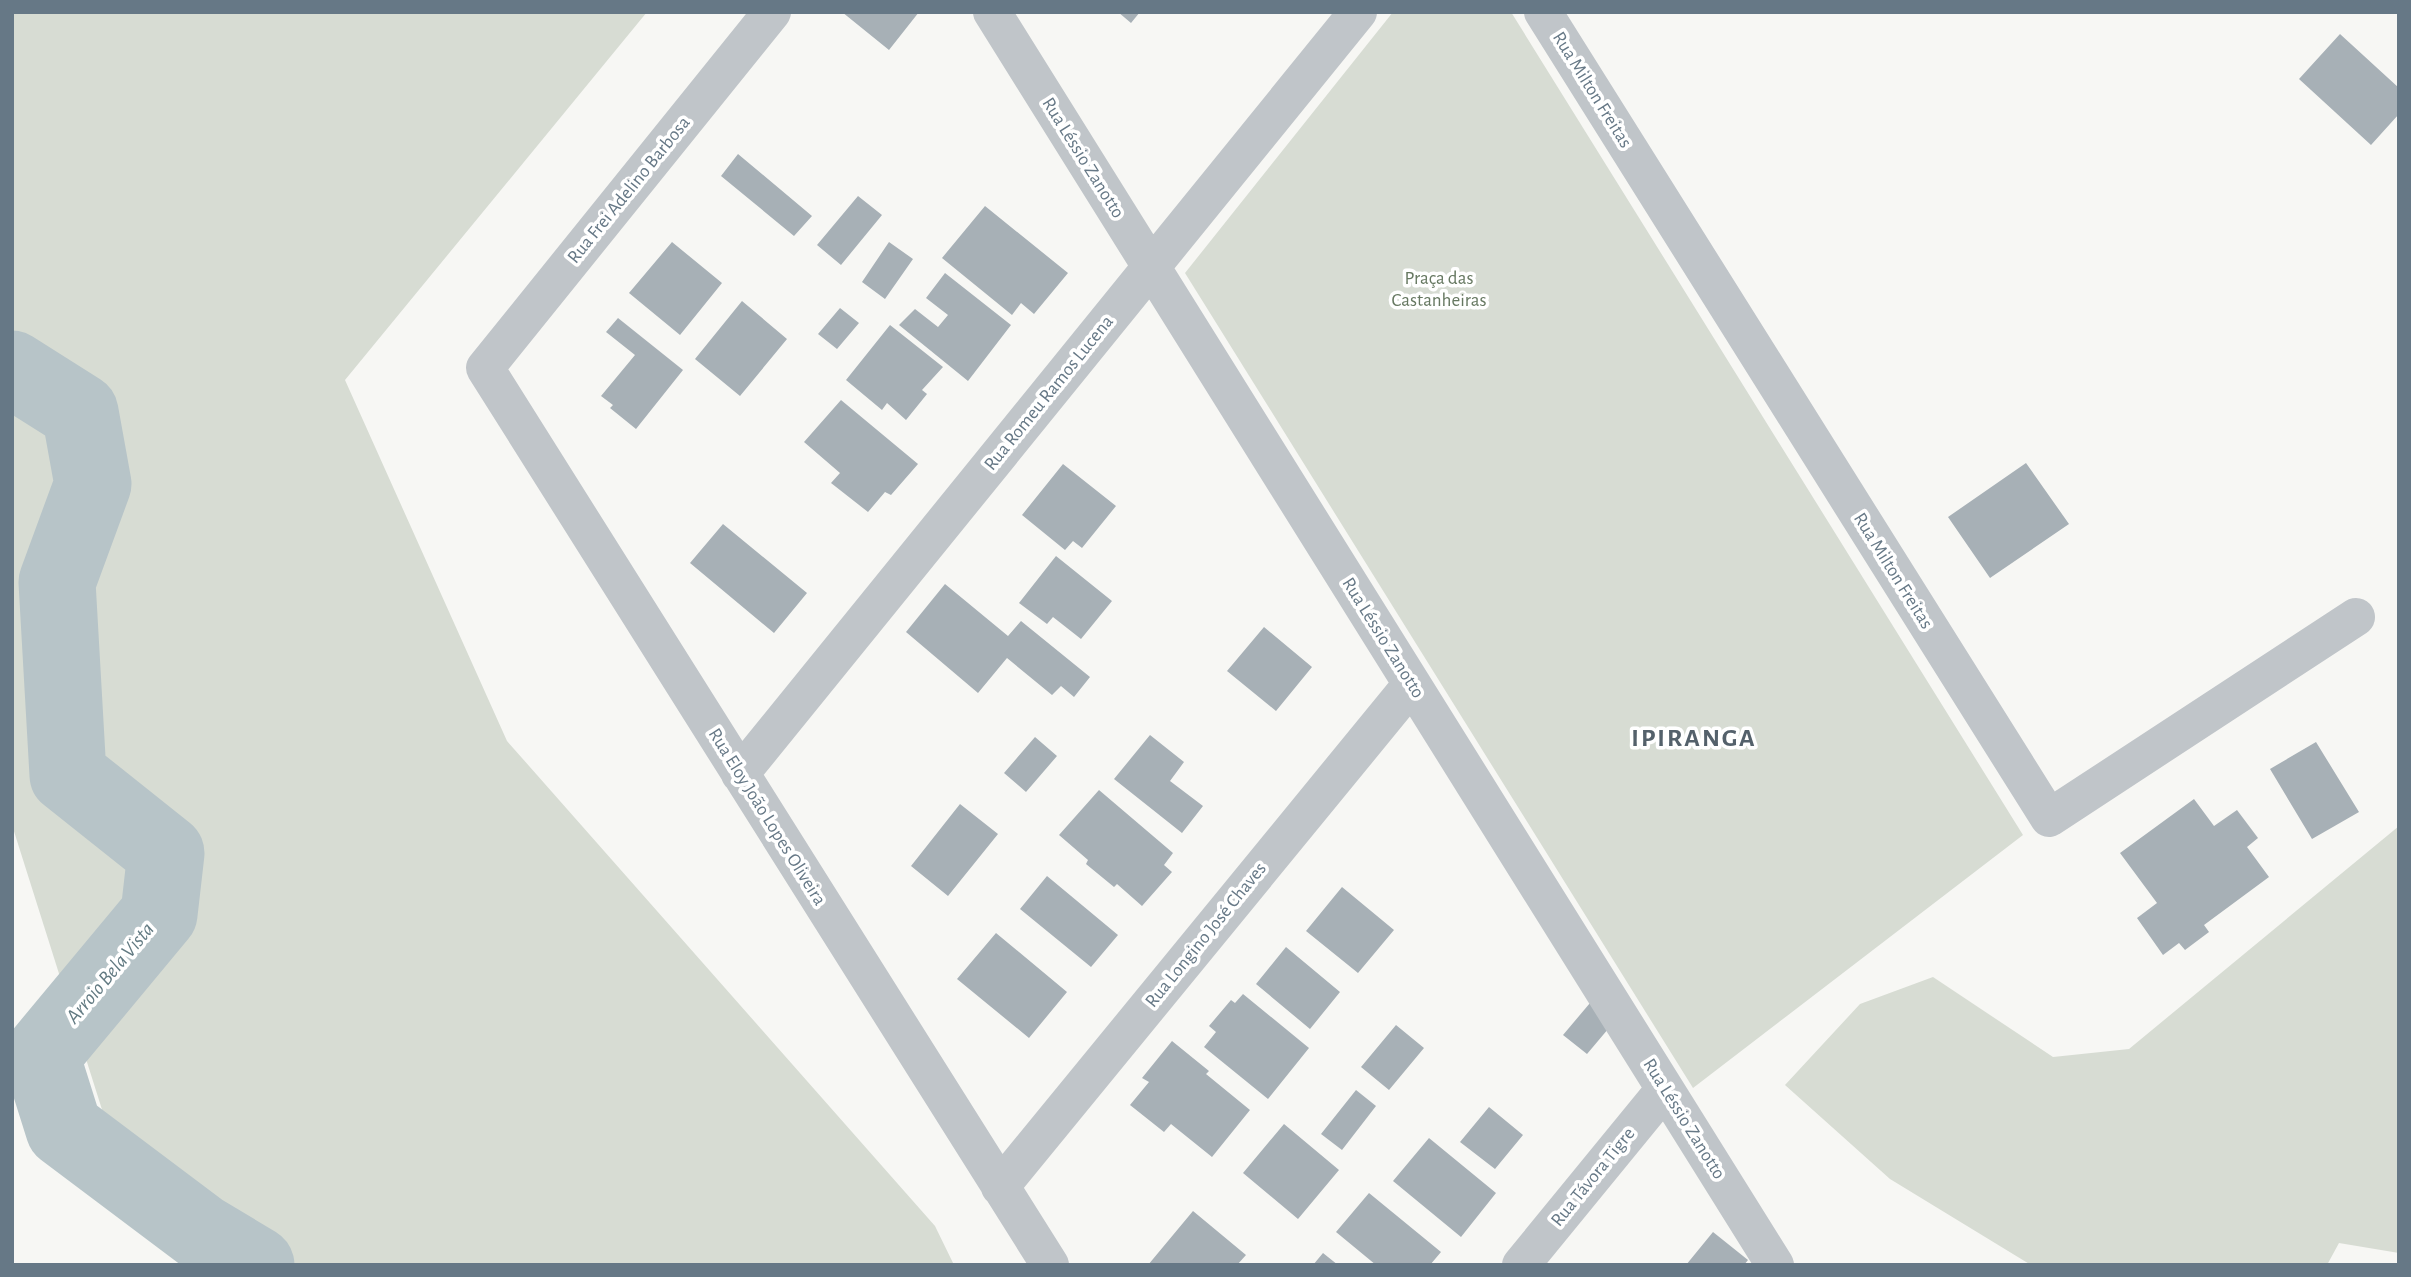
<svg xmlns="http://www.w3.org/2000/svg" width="2411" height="1277" font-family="'Alegreya Sans',sans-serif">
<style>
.green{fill:#d7dcd3}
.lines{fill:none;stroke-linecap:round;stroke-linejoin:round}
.river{stroke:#b7c4c8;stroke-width:77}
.building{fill:#a7b0b6}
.street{stroke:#c0c5c9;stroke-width:38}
.labels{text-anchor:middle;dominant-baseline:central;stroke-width:7;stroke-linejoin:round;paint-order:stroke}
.street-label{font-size:19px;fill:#667886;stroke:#fff}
.park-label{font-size:19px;fill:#667861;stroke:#fff}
.water-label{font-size:21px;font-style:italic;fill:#627a82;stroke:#fff}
.district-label{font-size:26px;font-weight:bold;letter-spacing:2px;fill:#54616b;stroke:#fff}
</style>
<rect width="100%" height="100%" fill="#f7f7f4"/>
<!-- green -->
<path class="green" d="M12,12H647L345,380L507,741L935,1226L954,1265H184L111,1138L12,825Z
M1393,12H1511L2023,835L1693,1088L1185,273Z
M2399,826V1253L2339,1243L2327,1265H2031L1890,1179L1785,1085L1860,1004L1933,977L2053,1057L2129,1049Z"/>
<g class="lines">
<!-- river -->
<path class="river" d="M12,369L80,412L93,484L57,582L68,775L166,853L159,914L41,1056L64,1129L201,1232L256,1265"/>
</g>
<!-- building -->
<path class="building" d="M842,12H919L889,50Z
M1118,12H1140L1131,23Z
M2340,34L2399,88V114L2371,145L2299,79Z
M738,154L812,216L794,236L721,176Z
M858,196L882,215L841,265L817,245Z
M985,206L1068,273L1034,314L1021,303L1012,315L942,258Z
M672,242L722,283L680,335L629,293Z
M889,242L913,259L885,299L862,282Z
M945,273L1011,325L968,381L899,325L915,309L938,327L948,315L926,298Z
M742,301L787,339L740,396L695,359Z
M840,308L859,323L837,349L818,334Z
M618,318L683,370L636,429L610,408L613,405L601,396L635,355L606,332Z
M890,325L943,367L922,390L927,394L906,420L887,403L882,410L846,380Z
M841,400L918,464L891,495L885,492L868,512L831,483L840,473L804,442Z
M2026,463L2069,524L1990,578L1948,517Z
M1063,464L1116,506L1082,548L1073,541L1065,550L1022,515Z
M723,524L807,593L774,633L690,563Z
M1056,556L1112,601L1081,639L1053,617L1047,624L1019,603Z
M945,584L1008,636L1021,621L1090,677L1074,697L1061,686L1052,695L1007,658L978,693L906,632Z
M1264,627L1312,667L1276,711L1227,671Z
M1150,735L1184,762L1170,781L1203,806L1182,833L1114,779Z
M1035,737L1057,756L1026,792L1004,773Z
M2316,742L2359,812L2312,839L2270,769Z
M1099,790L1173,853L1164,865L1172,872L1142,906L1117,884L1114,887L1086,864L1088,860L1059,835Z
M2194,799L2214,826L2237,810L2258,838L2247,847L2269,877L2204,925L2209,932L2185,950L2179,943L2163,955L2137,918L2157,903L2120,853Z
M960,804L998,834L948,896L911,866Z
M1047,876L1118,935L1091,967L1020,909Z
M1342,887L1394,930L1358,973L1306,931Z
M996,933L1067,992L1029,1038L957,979Z
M1286,947L1340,992L1310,1029L1256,984Z
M1243,994L1309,1048L1268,1099L1204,1047L1216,1032L1209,1026L1231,1000L1235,1003Z
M1590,1003L1614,1022L1587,1054L1563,1035Z
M1396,1025L1424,1048L1389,1090L1361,1067Z
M1172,1041L1209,1071L1206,1074L1250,1110L1212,1157L1171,1124L1164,1132L1130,1105L1149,1082L1142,1078Z
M1356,1090L1376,1106L1342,1150L1321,1134Z
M1489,1107L1523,1135L1495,1169L1460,1142Z
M1284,1124L1339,1170L1298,1219L1243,1173Z
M1429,1138L1496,1193L1461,1237L1393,1181Z
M1369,1193L1441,1252L1430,1265H1376L1336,1232Z
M1193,1211L1246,1255L1237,1265H1148Z
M1713,1232L1748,1260L1744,1265H1686Z
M1323,1253L1338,1265H1313Z"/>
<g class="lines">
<!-- street -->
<path class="street" d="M772,12L485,368L1050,1265
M992,12L1775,1265
M1543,12L2049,818L2356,617
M740,774L1358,12
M1000,1187L1412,684
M1521,1265L1665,1089"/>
</g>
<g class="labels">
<!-- street labels -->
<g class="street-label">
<text transform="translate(1592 90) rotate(58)">Rua Milton Freitas</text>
<text transform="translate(1083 158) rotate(58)">Rua Léssio Zanotto</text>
<text transform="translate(629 190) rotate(-51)">Rua Frei Adelino Barbosa</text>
<text transform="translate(1049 393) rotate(-51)">Rua Romeu Ramos Lucena</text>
<text transform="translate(1893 571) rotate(58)">Rua Milton Freitas</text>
<text transform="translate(1383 638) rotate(58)">Rua Léssio Zanotto</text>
<text transform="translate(767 817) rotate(58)">Rua Eloy João Lopes Oliveira</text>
<text transform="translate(1206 935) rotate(-51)">Rua Longino José Chaves</text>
<text transform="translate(1684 1119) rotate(58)">Rua Léssio Zanotto</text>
<text transform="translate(1593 1177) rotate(-51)">Rua Távora Tigre</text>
</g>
<!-- park labels -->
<g class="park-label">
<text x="1439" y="278">Praça das<tspan x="1439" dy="22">Castanheiras</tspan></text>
</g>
<!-- water labels -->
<g class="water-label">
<text transform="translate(110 973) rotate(-50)">Arroio Bela Vista</text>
</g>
<!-- district labels -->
<g class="district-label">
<text x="1694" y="738">IPIRANGA</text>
</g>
</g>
<!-- border -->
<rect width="2411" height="1277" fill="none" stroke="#667886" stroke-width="28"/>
</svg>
